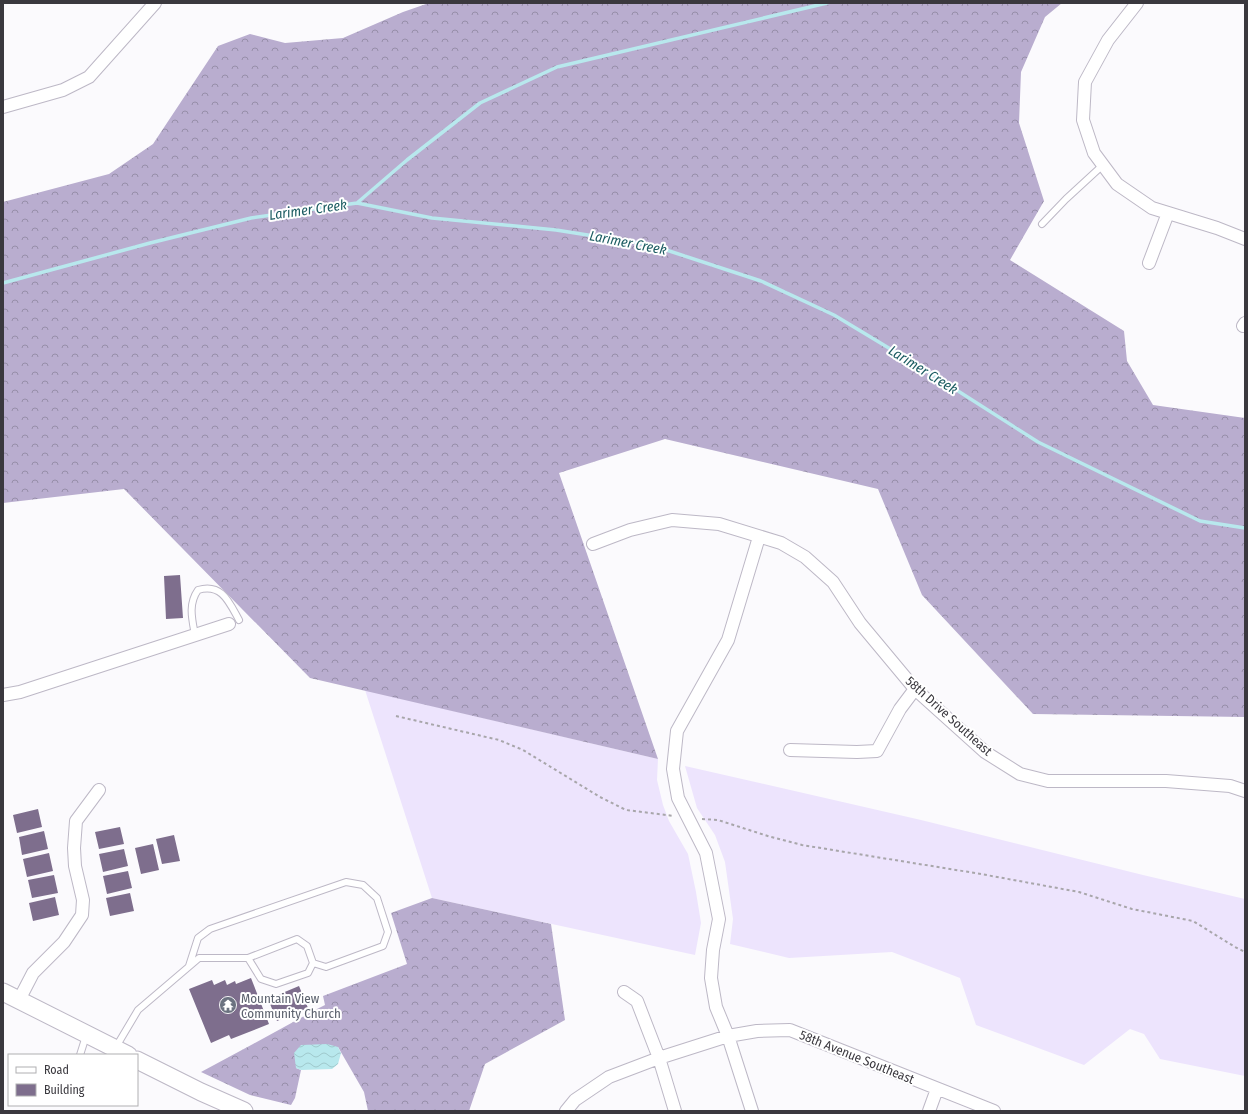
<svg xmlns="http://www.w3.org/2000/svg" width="1248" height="1114" font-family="'Fira Sans Condensed',sans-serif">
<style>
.grass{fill:#ede4fd}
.forest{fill:url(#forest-crowns)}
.water{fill:url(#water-waves)}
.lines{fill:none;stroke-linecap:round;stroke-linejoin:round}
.stream{stroke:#b8e8ed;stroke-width:3.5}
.building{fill:#7e6e8d}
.lane-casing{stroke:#bdb8c6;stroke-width:8}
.street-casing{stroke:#bdb8c6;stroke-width:14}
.secondary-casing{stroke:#bdb8c6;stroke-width:19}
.path{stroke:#a8a6aa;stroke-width:2;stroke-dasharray:3 3;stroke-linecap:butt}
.lane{stroke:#fff;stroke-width:6}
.street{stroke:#fff;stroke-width:12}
.secondary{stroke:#fff;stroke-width:17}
.labels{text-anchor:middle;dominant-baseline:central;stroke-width:4;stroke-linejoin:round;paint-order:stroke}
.street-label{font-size:13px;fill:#3a383e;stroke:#fff}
.worship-label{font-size:13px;fill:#5b616d;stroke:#fff;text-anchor:start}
.water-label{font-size:14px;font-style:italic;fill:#1c5c62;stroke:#fff}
</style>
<defs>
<pattern id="forest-crowns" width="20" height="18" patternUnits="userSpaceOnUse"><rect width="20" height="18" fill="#b9adcf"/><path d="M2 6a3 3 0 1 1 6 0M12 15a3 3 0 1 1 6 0" fill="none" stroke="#978ea9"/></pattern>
<pattern id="water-waves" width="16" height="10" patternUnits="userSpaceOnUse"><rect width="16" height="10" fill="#b8e8ed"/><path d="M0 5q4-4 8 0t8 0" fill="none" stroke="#9fc8cc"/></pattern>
</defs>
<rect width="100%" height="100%" fill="#fbfafd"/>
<!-- grass -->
<path class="grass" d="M365,690L658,759L657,780L663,805L669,821L688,854L696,892L701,923L695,955L432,898Z
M685,766L921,820L1143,875L1245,899V1076L1160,1059L1144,1034L1130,1029L1084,1065L976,1025L960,978L892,952L789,958L730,944L733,919L725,862L715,835L697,808Z"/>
<!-- forest -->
<path class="forest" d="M429,3H1062L1045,17L1021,72L1019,123L1044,201L1010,260L1124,331L1127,361L1153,405L1245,418V717L1033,714L922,595L878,489L665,439L559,473L658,759L310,678L124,489L3,503V202L109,174L153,144L218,46L250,34L285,43L343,38L403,12Z
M432,898L551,924L565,1020L485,1064L469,1111H368L364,1092L338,1047L296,1068L301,1070L295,1098L291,1105L250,1095L201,1072L253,1044L317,1009L325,1005L323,996L407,964L391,913Z"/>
<!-- water -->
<path class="water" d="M327,1044L338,1047L341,1053L338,1064L332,1069L301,1070L296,1068L294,1053L301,1045Z"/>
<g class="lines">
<!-- stream -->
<path class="stream" d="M357,203L407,160L480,103L557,67L827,3
M3,283L150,243L251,218L357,203L432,218L556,230L651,245L761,281L834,315L922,368L1038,442L1200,521L1245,528"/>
</g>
<!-- building -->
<path class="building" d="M180,575L183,618L166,619L164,576Z
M38,809L42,827L17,833L13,815Z
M120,827L124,844L99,849L95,832Z
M44,831L48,849L22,855L19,837Z
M174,835L180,861L162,864L156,839Z
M153,844L159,870L141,874L135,848Z
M124,849L128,866L103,872L99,854Z
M49,853L53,871L27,877L23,859Z
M128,871L132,888L107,894L103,876Z
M54,875L58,893L32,898L28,880Z
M130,893L134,911L110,916L106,898Z
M55,897L59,915L33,921L29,903Z
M251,978L269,1024L231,1039L229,1035L211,1043L189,989L212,980L214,985L225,980L227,985L235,981L236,984Z
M299,986L308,1008L277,1021L268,999Z"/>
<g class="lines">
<!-- lane casing -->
<g class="lane-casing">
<path id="lane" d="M1042,224L1066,199L1103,165
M195,635C192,619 188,604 198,590C222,583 229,602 239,620
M189,966L198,938L210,929L346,882L363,885L377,898L388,932L383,946L326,967L313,963
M116,1047L138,1010L199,958H248L297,939L307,946L313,963L308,973L276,984L261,979L248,958
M80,1055L86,1036"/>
</g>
<!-- street casing -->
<g class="street-casing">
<path id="street" d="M1137,3L1108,40L1085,82L1083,120L1094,153L1117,184L1152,208L1217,228L1245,239
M3,107L63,90L89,77L155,3
M1149,263L1168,213
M1243,326L1245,323
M593,544L630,530L672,520L719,524L781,543L805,557L833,582L860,623L915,689L985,752L1020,774L1048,781H1166L1230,786L1245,791
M3,695L20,692L229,624
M790,750L857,752L877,751L900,709L915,689
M624,992L637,1001L659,1058L675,1111
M19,1000L33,973L64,942L82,915L83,900L75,866L74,848L76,821L99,790
M566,1111L575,1100L609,1077L659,1058L728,1036L757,1031L790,1030L994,1111
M752,1111L728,1036L716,1007L711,978L713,950L719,919L706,853L678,798L673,769L677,731L728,640L759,537
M929,1111L937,1089"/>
</g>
<!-- secondary casing -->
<g class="secondary-casing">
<path id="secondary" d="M3,992L128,1055
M137,1060L201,1092L244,1111"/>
</g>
<!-- path -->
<path class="path" d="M396,716L499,740L523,750L600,797L626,810L674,816
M702,819L718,820L771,837L802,845L981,874L1079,892L1132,909L1193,921L1235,947L1245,952"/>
<!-- lane -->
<use href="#lane" class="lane"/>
<!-- street -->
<use href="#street" class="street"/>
<!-- secondary -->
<use href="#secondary" class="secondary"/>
</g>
<!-- icons -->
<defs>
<g id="temple-disc" transform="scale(0.9)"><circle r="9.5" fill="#6b7280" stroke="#fff"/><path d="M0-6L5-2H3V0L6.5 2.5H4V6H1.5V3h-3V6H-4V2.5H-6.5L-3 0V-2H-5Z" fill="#fff"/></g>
</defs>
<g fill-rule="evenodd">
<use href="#temple-disc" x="228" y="1005"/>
</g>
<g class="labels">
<!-- street labels -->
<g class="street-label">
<text transform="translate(949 716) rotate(42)">58th Drive Southeast</text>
<text transform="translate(857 1057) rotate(22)">58th Avenue Southeast</text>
</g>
<!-- worship labels -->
<g class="worship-label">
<text x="241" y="998">Mountain View<tspan x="241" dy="15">Community Church</tspan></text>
</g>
<!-- water labels -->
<g class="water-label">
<text transform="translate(308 210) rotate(-8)">Larimer Creek</text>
<text transform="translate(628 243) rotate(11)">Larimer Creek</text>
<text transform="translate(923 370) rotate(32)">Larimer Creek</text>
</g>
</g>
<!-- border -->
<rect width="1248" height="1114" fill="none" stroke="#3a383e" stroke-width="8"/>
<!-- legend -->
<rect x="8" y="1054" width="130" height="52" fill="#ffffff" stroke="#b0afb2"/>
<rect x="16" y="1067" width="20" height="6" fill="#ffffff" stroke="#b0afb2"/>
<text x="44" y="1074" font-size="12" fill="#3a383e">Road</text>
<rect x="16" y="1084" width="20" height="12" fill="#7e6e8d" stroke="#b0afb2"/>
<text x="44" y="1094" font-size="12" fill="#3a383e">Building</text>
</svg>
